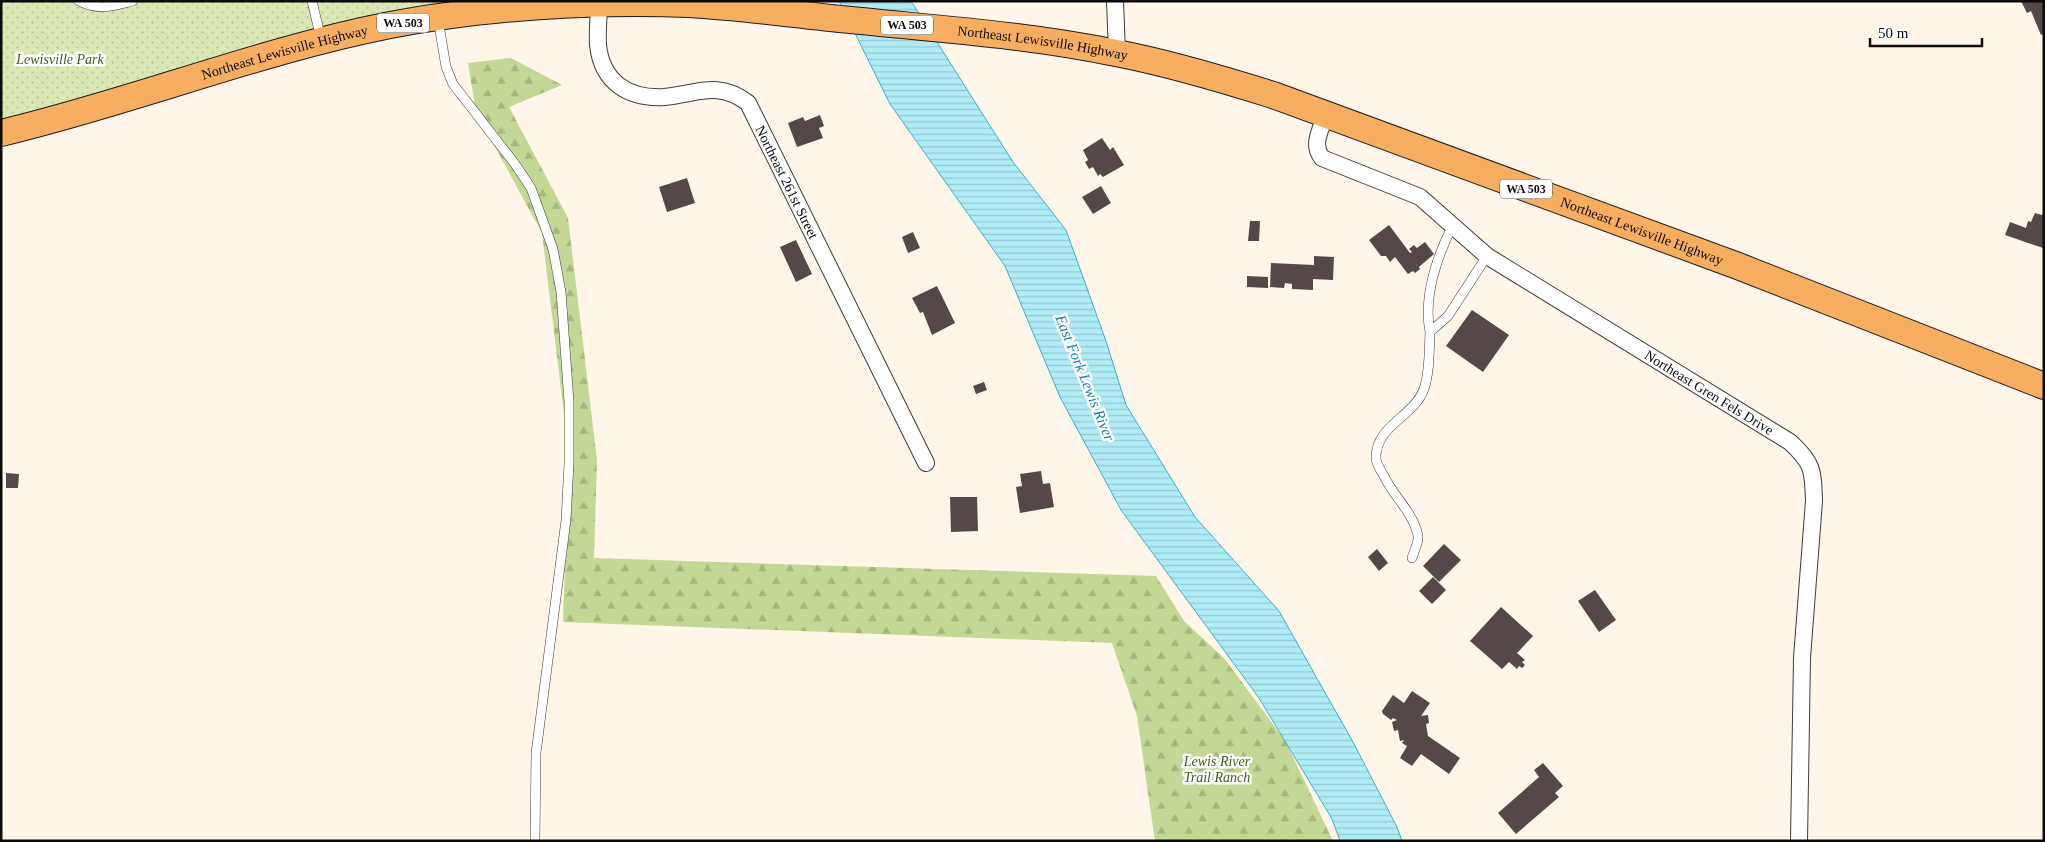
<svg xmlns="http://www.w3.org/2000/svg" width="2045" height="842" font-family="'Times New Roman',serif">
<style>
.forest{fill:url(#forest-firs)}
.park{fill:url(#park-dots)}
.water{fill:url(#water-rules);stroke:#37b4cc}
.building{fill:#544948}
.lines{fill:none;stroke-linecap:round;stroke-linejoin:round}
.service-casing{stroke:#3e3e3e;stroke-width:10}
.minor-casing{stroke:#3e3e3e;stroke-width:18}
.primary-casing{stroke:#1c1c1c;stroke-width:28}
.service{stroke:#fff;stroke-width:9}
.minor{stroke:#fff;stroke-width:16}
.primary{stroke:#f7ae61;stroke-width:26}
.labels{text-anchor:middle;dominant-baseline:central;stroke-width:5;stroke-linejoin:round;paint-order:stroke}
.shield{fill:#fff;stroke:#545454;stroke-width:1}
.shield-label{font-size:12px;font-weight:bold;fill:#0b0b0b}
.street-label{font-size:14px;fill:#0b0b0b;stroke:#fff}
.park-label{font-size:14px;font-style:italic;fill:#3c611d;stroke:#fff}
.water-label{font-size:15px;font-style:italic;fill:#17819b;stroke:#fff}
</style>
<defs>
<pattern id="forest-firs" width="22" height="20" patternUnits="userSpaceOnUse" patternTransform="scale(1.25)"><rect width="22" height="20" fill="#c3d894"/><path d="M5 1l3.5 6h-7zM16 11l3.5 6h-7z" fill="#a6b87e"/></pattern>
<pattern id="park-dots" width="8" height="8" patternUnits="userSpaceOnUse" patternTransform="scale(1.25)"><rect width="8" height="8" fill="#dce8b4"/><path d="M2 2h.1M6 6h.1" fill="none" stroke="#bbc699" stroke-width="1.8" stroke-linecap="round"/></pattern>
<pattern id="water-rules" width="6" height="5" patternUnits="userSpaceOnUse" patternTransform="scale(1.25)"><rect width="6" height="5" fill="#afecf5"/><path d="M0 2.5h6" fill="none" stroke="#95c9d1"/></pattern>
</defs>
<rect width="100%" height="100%" fill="#fff5e9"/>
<!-- forest -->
<path class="forest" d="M511,58L562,85L509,107L568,218L597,460L594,558L1156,576L1184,621L1224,658L1286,742L1333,841H1155L1137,716L1112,643L563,622L569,455L542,233L476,112L468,63Z"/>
<!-- park -->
<path class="park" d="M1,1H610L455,15L1,133Z"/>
<!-- water -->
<path class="water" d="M839,1H911L1013,162L1066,230L1106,341L1126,405L1195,517L1279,611L1353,742L1397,827L1402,841H1340L1332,819L1259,698L1121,510L1060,397L1005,266L890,104Z"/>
<!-- building -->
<path class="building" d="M2021,1H2044V34L2041,35L2031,11L2027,13Z
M820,115L824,126L819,128L823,138L797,147L788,123L803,117L805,121Z
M1102,138L1110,150L1113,147L1124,165L1103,177L1100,174L1098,176L1093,167L1089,169L1085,162L1088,160L1083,150Z
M687,178L695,203L667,212L659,187Z
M1101,186L1111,203L1093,214L1082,197Z
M2044,211L2043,248L2005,235L2010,222L2026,228L2028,221L2031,222L2035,213L2042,215Z
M1250,221H1260L1259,241H1248Z
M1389,225L1410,253L1412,252L1409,249L1414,245L1417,248L1425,242L1434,254L1419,267L1420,269L1415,273L1413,271L1408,274L1395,257L1390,262L1386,256H1381L1369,240Z
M913,232L920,248L908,253L902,237Z
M796,240L812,274L796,282L780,247Z
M1314,256L1334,257L1333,280L1313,279V290L1292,289V284L1285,283L1284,288L1270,287L1271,263L1314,265Z
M1247,276L1268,277V288L1247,287Z
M937,286L955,323L932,335L923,312L920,313L912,298Z
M1472,310L1509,335L1483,372L1446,346Z
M984,382L987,390L976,394L973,386Z
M1041,471L1043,484L1050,483L1054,507L1020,513L1016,487L1022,486L1020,474Z
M6,473L19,474L18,488H6Z
M950,497H977L978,531L951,532Z
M1444,544L1461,560L1439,582L1423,566Z
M1377,549L1388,563L1379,571L1368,557Z
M1433,577L1446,590L1432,604L1419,591Z
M1595,590L1616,620L1599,632L1578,601Z
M1501,607L1533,636L1517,653L1525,660L1522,662L1525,665L1522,668L1519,666L1517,669L1509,662L1502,669L1470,641Z
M1412,691L1430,703L1421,716L1428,715L1429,723L1426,724L1428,736L1460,758L1449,774L1421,754L1412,766L1400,758L1407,746L1402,743L1404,740L1400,741L1398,730L1394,731L1392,722L1397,720L1393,718L1391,720L1383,714L1382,711L1393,695L1404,703Z
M1543,763L1563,786L1555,793L1559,797L1516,834L1498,813L1539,777L1534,770Z"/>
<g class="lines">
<!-- service casing -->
<g class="service-casing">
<path id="service" d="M79,1C99,11 112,6 133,1
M312,1L321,39
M438,19L446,67L453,84L515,164L531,188L553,249L561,292L569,402V463L566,520L536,753L535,841
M1430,332C1423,297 1437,256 1453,225
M1412,558C1414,551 1419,542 1418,536C1414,513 1393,496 1384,476C1381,471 1377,465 1376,459C1375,425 1414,417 1424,389C1430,371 1429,350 1430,332L1448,316L1487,256"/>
</g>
<!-- minor casing -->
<g class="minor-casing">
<g id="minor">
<path d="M1115,1L1117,53"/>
<path id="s1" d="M599,3C599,16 597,31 598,45C602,82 628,99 664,97C697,94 718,80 748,103L926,463"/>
<path id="s2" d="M1326,114C1321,130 1311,144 1322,158L1420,197L1487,256L1790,442C1813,463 1813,470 1814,501L1802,658L1799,841"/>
</g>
</g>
<!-- primary casing -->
<g class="primary-casing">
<g id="primary">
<path id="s3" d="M1,133C132,102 258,51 390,25C485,7 593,0 689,4C743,7 797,15 851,20C939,29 1029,35 1116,53C1169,63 1222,79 1273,95L1738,266L2044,386"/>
</g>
</g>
<!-- service -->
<use href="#service" class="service"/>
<!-- minor -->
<use href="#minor" class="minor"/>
<!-- primary -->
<use href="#primary" class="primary"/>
</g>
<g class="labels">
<!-- shield labels -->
<g class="shield">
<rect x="377" y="13.5" width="52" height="19" rx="4"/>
<rect x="881" y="15.5" width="52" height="19" rx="4"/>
<rect x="1500" y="179.5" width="52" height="19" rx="4"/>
</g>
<g class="shield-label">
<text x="403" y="23">WA 503</text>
<text x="907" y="25">WA 503</text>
<text x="1526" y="189">WA 503</text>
</g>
<!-- street labels -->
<g class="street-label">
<text stroke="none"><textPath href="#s3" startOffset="1060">Northeast Lewisville Highway</textPath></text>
<text stroke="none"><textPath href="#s3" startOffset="295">Northeast Lewisville Highway</textPath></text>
<text stroke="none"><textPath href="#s1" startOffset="312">Northeast 261st Street</textPath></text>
<text stroke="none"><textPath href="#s3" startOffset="1690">Northeast Lewisville Highway</textPath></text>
<text stroke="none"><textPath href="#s2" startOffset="502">Northeast Gren Fels Drive</textPath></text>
</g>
<!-- park labels -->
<g class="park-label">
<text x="60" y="59">Lewisville Park</text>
<text x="1217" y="761">Lewis River<tspan x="1217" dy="16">Trail Ranch</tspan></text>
</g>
<!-- water labels -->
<g class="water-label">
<text transform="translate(1085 378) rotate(68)">East Fork Lewis River</text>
</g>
</g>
<!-- border -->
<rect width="2045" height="842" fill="none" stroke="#0b0b0b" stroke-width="5"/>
<!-- scale -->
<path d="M1870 38v8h112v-8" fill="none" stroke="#0b0b0b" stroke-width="2.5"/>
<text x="1878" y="38" font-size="15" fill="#0b0b0b" stroke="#ffffff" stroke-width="4" paint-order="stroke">50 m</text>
</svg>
